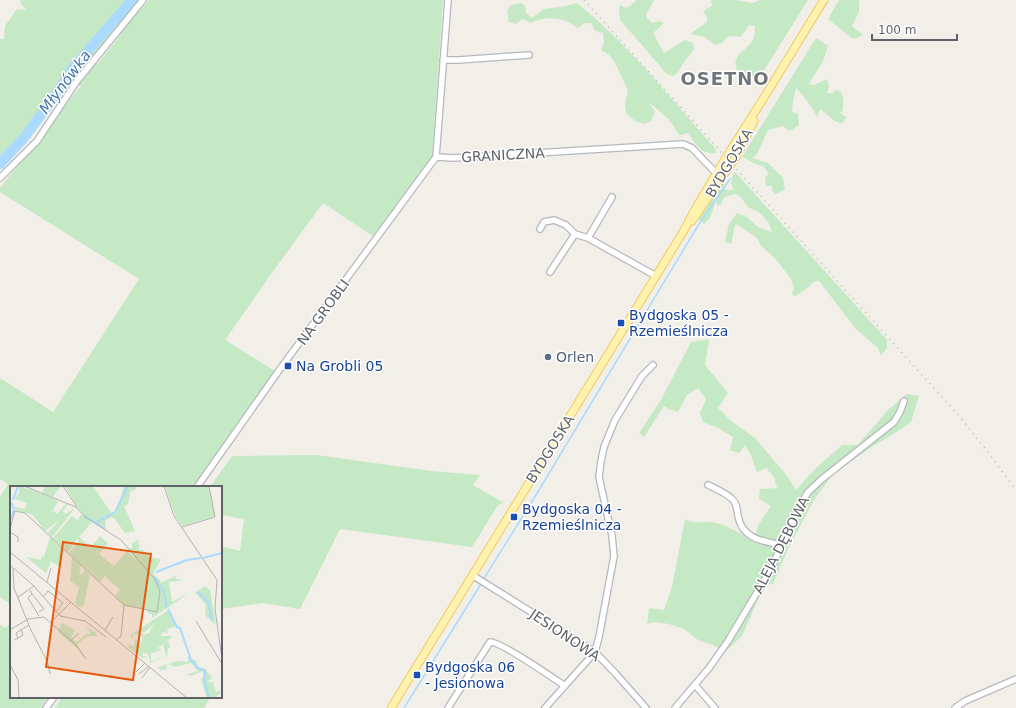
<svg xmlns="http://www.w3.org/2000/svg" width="1016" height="708" font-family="'DejaVu Sans',sans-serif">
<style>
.green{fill:#c5e8c5;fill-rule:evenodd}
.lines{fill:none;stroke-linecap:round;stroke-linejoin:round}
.stream{stroke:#aadaff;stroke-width:1.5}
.river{stroke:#aadaff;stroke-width:10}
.minor-casing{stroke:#b5b8bc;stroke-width:8}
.major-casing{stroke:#f2c960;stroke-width:9}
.minor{stroke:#fff;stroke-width:5.5}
.major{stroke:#fff2af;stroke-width:7}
.rail{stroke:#b6b7b8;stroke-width:1.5;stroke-dasharray:1 5;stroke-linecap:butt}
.transit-dot{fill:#1a4fb4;stroke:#fff;stroke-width:1.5}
.service-dot{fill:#5c6f8a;stroke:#fff;stroke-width:1.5}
.labels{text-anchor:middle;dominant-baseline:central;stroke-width:3;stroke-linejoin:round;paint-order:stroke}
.street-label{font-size:14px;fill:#5f6368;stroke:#fff}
.transit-label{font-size:14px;fill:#164399;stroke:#fff;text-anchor:start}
.service-label{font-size:14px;fill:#4e5e75;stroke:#fff;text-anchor:start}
.water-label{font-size:15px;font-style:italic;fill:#4174aa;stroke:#fff}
.district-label{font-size:18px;font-weight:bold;letter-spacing:1px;fill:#70757a;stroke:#fff}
.inset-river{fill:none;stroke:#aadaff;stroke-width:2}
.inset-road{fill:none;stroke:#b3b3b1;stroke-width:1}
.view{fill:#e8590c;fill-opacity:0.15;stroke:#e8590c;stroke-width:2}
.inset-edge{fill:none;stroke:#5f6368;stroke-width:2}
</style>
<rect width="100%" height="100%" fill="#f1efe8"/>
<!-- green -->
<path class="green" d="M21,0H143L137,14L149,0H443L432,157L373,236L323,203L271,274L225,340L278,373L197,487H11V604L0,597V497L8,484L0,479V378L53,412L139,279L0,192V188L81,86L66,84L43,119L21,146L0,168V39H4L5,26L17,9L26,10L20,2ZM119,27L125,29L97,65V56Z
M636,0H654L646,14L647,18L652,23L659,21L664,23L653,33L664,53L685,40L693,43L694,49L682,65L679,71L674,76L667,74L620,20L619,14L620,5L626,8L634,3Z
M711,0H734L753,3L760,0H808L761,75L753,76L745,80C742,76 737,71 736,67C732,56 748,48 752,42C755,37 755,31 755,26L748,25L747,29L740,37L732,36L727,37L722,43L715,45L705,37L690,34L707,22V17L703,11L712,6Z
M839,0H859V12L852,26L855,29L863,34L862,36L853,39L828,19Z
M521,3L525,6L526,13L532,18L544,9L566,6L577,3C628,44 671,99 715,148L716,153C702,155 695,144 688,133L681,135L678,134C672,120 659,110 648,102L655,111L651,121L645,124L635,121L626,113L625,104L628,90L614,61L608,54L601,50L604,43L603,33L595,31L591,23H584L578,28C574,26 570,22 566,21C556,17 540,17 531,23L522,19L516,24L509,22L507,10L511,5Z
M816,38L828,46L823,61L809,84L814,85L827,79L829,86L827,93H833L835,90L841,92L843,98V110L840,113L846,117L842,124L835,121L820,109L817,117C811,105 805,98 796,88L793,101L792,112L798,114L799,125L790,131L783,126L768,130L757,154L752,158L768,163L783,178L785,190L775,194L772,190V186H766L765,177L769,174L763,166C755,165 750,160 742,157Z
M735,172L887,340V348L881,355L878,348L856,329L819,281L813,282L809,287L795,296L792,294L794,287L791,279L776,259L761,246L757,238L738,225H735L731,244L725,242L729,224L737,213L747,217L758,227L772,232L768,222L760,213L748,207L740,196L735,194L724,197L721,204L717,205L716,200L710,218L704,224L698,219C702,215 705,211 708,206C713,196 715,185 725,179L724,188L726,190H734C730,184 731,178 735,172Z
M709,339L705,365L728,393L718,408L731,421L755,438L788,477L796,490L814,470L842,445H858L887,411L907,394L919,396L911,422L895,433L873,446L833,474L814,500L789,547L773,584L764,585L742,636L726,651L713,645L698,640L684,629L669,624L653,622L647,624L649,608L664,610L672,587L685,519C697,525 699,521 710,522C725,523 740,534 753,541L759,524L771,506L759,499L760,489L777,488L774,477L766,468L757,472L751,455L745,445L739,453L730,450L733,437L718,428L703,422L700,413L706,399L698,388L687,395L678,412L669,409L664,406L644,437L639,433L662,398L691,342Z
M317,455L431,471L480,475L473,485L504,503L498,505L472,547L340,529L300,609L263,603L221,609V546L240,551L244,519L221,515V487H210L232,456Z
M0,625L6,628L8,625L11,627V697H48L41,708H0Z
M62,697H210L204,708H55Z"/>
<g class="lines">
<!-- stream -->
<path class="stream" d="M483,580L539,490L699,224L730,179
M404,708L481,584"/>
<!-- river -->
<path class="river" d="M0,164L23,139L50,103L72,69L132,0"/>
<!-- minor casing -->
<g class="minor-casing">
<path id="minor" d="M443,60H459L529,55
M436,157L453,158L683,144L692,148L716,173L717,177
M436,157L448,0
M0,178L37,141L77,81L143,0
M540,229L544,222L554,220L566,225L575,234L588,238L656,276
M588,238L612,197
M550,272L575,234
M708,485C716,489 725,492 732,499C737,503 737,510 738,516C742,538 761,541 781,545
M197,487L280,369L436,157
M472,575L595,652L616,674L646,708
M695,685L715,708
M46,708L54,697
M448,708L490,642C500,641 553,678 565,686
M545,708L595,652L599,637L614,556L612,536L599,477L601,461L604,447L615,420L642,376L653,365
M675,708L709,668L728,641L771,569L798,509L808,492L822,479L894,422L900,412L904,401
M955,708L965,701L1016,679"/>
</g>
<!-- major casing -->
<g class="major-casing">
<path id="major" d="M692,221L736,157L754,121
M391,708L683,232C708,183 739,138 768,91C787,61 805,30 824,0"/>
</g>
<!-- minor -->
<use href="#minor" class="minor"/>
<!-- major -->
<use href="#major" class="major"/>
<!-- rail -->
<path class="rail" d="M584,0L959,416L990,455L1016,490"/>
</g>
<!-- markers -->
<g class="transit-dot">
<rect x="617" y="319" width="8" height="8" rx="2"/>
<rect x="284" y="362" width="8" height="8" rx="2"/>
<rect x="510" y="513" width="8" height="8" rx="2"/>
<rect x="413" y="671" width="8" height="8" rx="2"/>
</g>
<circle class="service-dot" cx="548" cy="357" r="4"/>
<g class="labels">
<!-- street labels -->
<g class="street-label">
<text transform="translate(503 155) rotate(-3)">GRANICZNA</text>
<text transform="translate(729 163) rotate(-59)">BYDGOSKA</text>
<text transform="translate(323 312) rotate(-54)">NA GROBLI</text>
<text transform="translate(550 449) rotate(-58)">BYDGOSKA</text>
<text transform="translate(781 545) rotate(-63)">ALEJA DĘBOWA</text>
<text transform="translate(565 635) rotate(34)">JESIONOWA</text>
</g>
<!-- transit labels -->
<g class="transit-label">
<text x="629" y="315">Bydgoska 05 -<tspan x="629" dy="16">Rzemieślnicza</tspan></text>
<text x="296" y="366">Na Grobli 05</text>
<text x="522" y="509">Bydgoska 04 -<tspan x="522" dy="16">Rzemieślnicza</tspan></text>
<text x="425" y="667">Bydgoska 06<tspan x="425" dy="16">- Jesionowa</tspan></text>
</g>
<!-- service labels -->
<g class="service-label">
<text x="556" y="357">Orlen</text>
</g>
<!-- water labels -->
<g class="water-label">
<text transform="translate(65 82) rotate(-53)">Młynówka</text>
</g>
<!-- district labels -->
<g class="district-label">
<text x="725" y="78">OSETNO</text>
</g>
</g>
<!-- overview -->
<g transform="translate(10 486)">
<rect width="212" height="212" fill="#f1efe8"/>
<path d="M9,0L33,8L30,13L33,8L48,15L41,28L44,25L47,28L56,18H58L53,25L56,28L65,22L42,51L38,47L49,34L35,45L23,29L6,24L5,21L15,23L17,17L5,13L9,7ZM35,0L43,1L51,0L43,11L32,7ZM55,0H83L101,27L93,31L95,34L97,29L106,27L114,0H125L126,3L120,6L118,18L114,20L125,45L115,47L105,33L101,31L95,35L96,44L91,41L94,39H89L74,31ZM155,0H199L205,30L172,40L165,29ZM71,29L82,36L69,51L81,61L90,50L98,57L89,68L104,80L117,65L129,76L118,63L122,62V57L129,54L128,58L132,61L129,60V64H133L139,71L151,73L143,88L150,94V97L168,89L165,93L175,94L159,96L162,116L179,107L154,124L150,117L154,124L142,132V128H139L136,124L114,119L105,110L110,104L102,97L95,90L90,96L59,67L69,55L67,53L58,66L43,52L62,30L67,34ZM40,51L54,64L51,82L41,75L36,87L16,71L31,74L32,70L34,71ZM62,71L71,80L69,88L72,89L74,83L80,89L74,119L70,122L65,117L69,101L60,95ZM195,100L200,104L206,139L195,129L196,119L185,106ZM159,124L166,140L157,143L158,147L153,146L150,150H161L162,152L157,154L155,158L158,154L160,161L158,162L157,170L141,176V179L138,168L132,167L133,170L138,171L132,172L118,161L120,158L124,161L125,153L128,156L131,153L128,158V162L133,151L128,148L123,149V153L120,150L128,144L134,149L139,147L144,137L134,147L130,145L131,142ZM153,158L156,170L141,175V167L152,164L148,162ZM52,137L65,144L61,152L67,156L76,148H81L76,140L86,147L87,150H78L67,158L76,175L68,163L48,146ZM178,171L186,175L188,181L195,183L202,192L197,196H203L206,206L209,205L211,207L204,212H197L191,193H194L193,185L181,190L177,188L188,185L181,177L165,181L159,178L156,179L157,183L152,184L146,182L167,175L178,176Z" fill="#c5e8c5" fill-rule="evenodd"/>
<path class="inset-river" d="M3,14L8,0M75,30L94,42M1,34L4,23L2,17M87,36L105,26L118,0M193,72L212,67M146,86L177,74L191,72M144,91L154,106L157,121M188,106L198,116L202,135M158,123L167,141L170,142L181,174L189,183L195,184L194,194L199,212"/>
<path class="inset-road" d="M14,0L66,21L75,31L111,54L145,93L150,106L147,126L114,119M53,0L67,21M154,0L164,30L207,94L205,123L212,173M172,41L205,31L199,0M0,43L5,25L15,27L114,119M0,46L8,51V56M0,66L177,212M0,79L24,100L50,130L75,135L96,151M3,82L4,102L20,142L37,175L40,188M37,96L41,82M20,104L22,108L18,112L29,130M22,108L34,123L29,126M8,111L24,100M33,111L38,105L53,117L46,126M186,135L212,178M40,137L61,116M0,144L18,133L34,131L66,159L76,173M95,144L103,131M8,152L6,147L19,139M5,154L13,149L11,144M106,154L111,150L114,119M60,155L69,147M0,179L8,194L9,212M126,186L135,177M129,188L139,180M132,192L140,181"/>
<path class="view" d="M53,56L141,68L123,194L36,181Z"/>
<rect width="212" height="212" class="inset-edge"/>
</g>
<!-- scale -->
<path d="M872 34v6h85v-6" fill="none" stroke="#5f6368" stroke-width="2"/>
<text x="878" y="34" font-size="12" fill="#5f6368" stroke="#ffffff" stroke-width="3" paint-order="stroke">100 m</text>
</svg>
